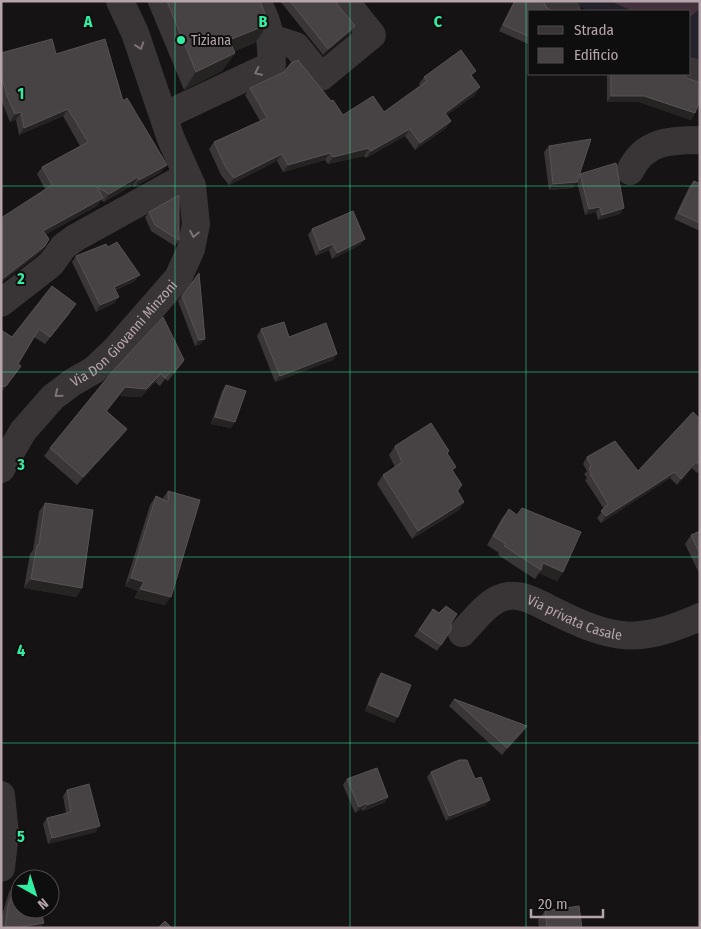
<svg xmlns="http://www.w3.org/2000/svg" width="701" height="929" font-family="'Fira Sans Condensed',sans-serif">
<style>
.green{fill:#24232c}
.water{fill:#42313b}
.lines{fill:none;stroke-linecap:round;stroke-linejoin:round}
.street{stroke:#393435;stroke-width:28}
.wall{fill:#3a3637}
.shaded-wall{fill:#262323}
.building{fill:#474243;stroke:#595254}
.oneway{stroke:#7d7276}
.grid{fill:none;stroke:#32eea1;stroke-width:1;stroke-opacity:0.55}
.poi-dot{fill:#32eea1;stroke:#0f0e0e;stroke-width:2}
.labels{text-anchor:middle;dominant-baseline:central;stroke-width:4;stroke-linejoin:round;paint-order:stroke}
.poi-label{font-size:14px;fill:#b5a5ab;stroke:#0f0e0e;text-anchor:start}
.street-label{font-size:14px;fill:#b5a5ab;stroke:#0f0e0e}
.grid-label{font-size:16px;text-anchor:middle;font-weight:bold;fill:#32eea1;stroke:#0f0e0e;stroke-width:4;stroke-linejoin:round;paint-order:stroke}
</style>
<rect width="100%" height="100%" fill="#151313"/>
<!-- green -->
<path class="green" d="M572,1H610L632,11H588Z
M700,9V65L690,61V17Z"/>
<!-- water -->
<path class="water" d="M610,1H700V9L690,17V11H632Z"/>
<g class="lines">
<!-- street -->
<g class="street">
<path d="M551,1L567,11"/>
<path d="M271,38L296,46L321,77L372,35L345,1"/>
<path d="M690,71L700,76"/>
<path d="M164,116L272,65C271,41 270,22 256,1"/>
<path d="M630,171C644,141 670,140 700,140"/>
<path d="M1,303L51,264L63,247L75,238L187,176"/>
<path id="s1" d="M1,469L23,431L53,397L73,382L94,370L115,350L178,278L191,249L196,224L192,186L171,139L135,33L120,1"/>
<path id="s2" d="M462,633C475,620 489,598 509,596C524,594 539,604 552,610C612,640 637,645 700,617"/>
<path d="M1,795L5,833L1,868"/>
</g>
</g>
<!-- wall -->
<path class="wall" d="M147,1H260L255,43L234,51L235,53L222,71L184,90Z
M280,1H336L350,33L323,55Z
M514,1H543L530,11V45L499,31Z
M1,53L56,54L123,101L161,172L134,187L133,185L104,202L101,200L97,206L46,234L49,239L40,253L45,189L37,174L42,167L80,146L63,116L19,135L16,120L10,122L1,100Z
M607,74H684L695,113L691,120L639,102H607Z
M424,77H472L475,95L446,115L451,121L446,128L415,150L405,136L366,158L364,156L328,164L325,160L283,172L277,161L229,185L221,175L209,149L214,142L260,121L245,95L250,88L331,101L343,115L384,112L421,86L419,84Z
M549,146L579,176L580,174L620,214L598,220L596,212L585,215L577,182L572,188L549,190L544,152Z
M694,181L700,184V231L674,219L689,187Z
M149,212L179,240L175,246L151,231L145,217Z
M312,229L360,245L332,259L329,250L316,256L308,235Z
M108,247L135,281L116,290L115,303L96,312L72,262L76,256Z
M199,273L201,344L195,346L178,301Z
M71,312L45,344L34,337L18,364L21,366L1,393V330L12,337Z
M163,317L184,360L168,381L165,379L160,386L155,382L141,397L119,396L107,411L127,429L121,437L77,485L44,456L50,448Z
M261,329L289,337L333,360L275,382L257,336Z
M226,385L231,428L211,424L222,391Z
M700,419V469L697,473L692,468L677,485L670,478L601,523L597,518L604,509L585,480L587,478L584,474L587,471L583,464L587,457L638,471Z
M395,446L447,454L453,471L462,485L458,492L464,502L459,510L412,539L377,484L383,475L395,467L389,455Z
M168,491L165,605L134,598L138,591L125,586L150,505L156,496L162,499Z
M45,503L82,588L76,597L24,588L30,554L33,550L39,512Z
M509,509L563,572L557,581L539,573L535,579L498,555L499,553L487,545L502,518Z
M700,531V575L685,544L691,535Z
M433,609L451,623V630L437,651L414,636Z
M381,673L398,717L394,723L365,711L377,679Z
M454,699L527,726L522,733L502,755L449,706Z
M431,772L486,805L446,821L427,777Z
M347,779L388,797L384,803L363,811L362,809L355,813L343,785Z
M67,790L96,832L48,844L43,824L47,818L66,813L63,796Z
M16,883L41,928H1L2,915L9,892Z
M545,911L582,928H539L538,920Z"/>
<!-- shaded-wall -->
<path class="shaded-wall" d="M267,25L255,43L217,58L229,40Z
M355,26L350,33L323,55L328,49Z
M235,53L222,71L184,90L196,72Z
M480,87L475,95L440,120L445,113Z
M611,96H644L695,113L691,120L639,102H607Z
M68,109L63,116L19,135L24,128Z
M21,112L16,120L10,122L15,114Z
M451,121L446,128L415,150L420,143Z
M410,129L405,136L366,158L371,151Z
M369,148L364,156L328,164L333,157Z
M330,153L325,160L283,172L288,165Z
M282,154L277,161L229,185L234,178Z
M167,165L161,172L134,187L139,180Z
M138,177L133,185L104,202L109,194Z
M577,182L572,188L549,190L553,184Z
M103,198L97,206L38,238L43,231Z
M600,207L596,212L585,215L589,209Z
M624,208L620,214L598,220L602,215Z
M365,239L360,245L332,259L337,253Z
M333,244L329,250L316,256L320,250Z
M45,246L40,253L1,283V280Z
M140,275L135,281L110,293L114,287Z
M119,297L115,303L96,312L100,305Z
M205,339L201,344L195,346L199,340Z
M337,354L333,360L275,382L280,376Z
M21,366L1,393V387Z
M161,374L155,382L141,397L119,396L101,419L125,387Z
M215,417L235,422L231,428L211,424Z
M127,429L121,437L77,485L83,477Z
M696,462L692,468L677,485L681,479Z
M675,472L670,478L601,523L606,516Z
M464,502L459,510L412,539L418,531Z
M543,563L563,572L557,581L539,573L541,570Z
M131,578L144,582L138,591L125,586Z
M31,579L82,588L76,597L24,588Z
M140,589L171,597L165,605L134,598Z
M369,705L398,717L394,723L365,711Z
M527,726L522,733L502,755L507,748Z
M388,797L384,803L363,811L367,805Z
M490,800L486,805L446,821L449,816Z
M367,803L362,809L355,813L359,807Z
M100,826L96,832L48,844L52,838Z
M44,923L41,928H15Z"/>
<!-- building -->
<path class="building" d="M167,1H260L264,11L267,25L229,40L235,53L196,72Z
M290,1H336L337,4L355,26L328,49Z
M515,1H543L547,8L552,11H530V37L503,25Z
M52,39L56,54L105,39L123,101L127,98L167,165L139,180L138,177L109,194L97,187L103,198L43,231L49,239L45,246L1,280V218L52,185L42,167L88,142L68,109L24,128L21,112L15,114L7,96L1,74V53Z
M461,50L476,71L471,75L480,87L445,113L451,121L420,143L410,129L371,151L369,148L333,157L330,153L288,165L282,154L234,178L226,168L214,142L267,118L250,88L284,72L291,63L298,60L331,101L333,100L343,115L373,96L384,112L427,81L424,77Z
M611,74H684L687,78L700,83V100L695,113L644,96H611Z
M591,139L577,182L553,184L549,146Z
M616,163L624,208L602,215L600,207L589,209L580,174Z
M694,181L700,184V223L678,213Z
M179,195V240L155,225L149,212Z
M353,211L365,239L337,253L333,244L320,250L312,229Z
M117,242L140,275L114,287L119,297L100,305L76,256L106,244L108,247Z
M199,273L205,339L199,340L182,296Z
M52,286L76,304L50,337L39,329L18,364L21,366L6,386L1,387V330L12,337Z
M163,317L184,360L174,373L171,371L165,378L161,374L146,389L125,387L106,411L127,429L83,477L50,448L112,372Z
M284,322L289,337L326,323L337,354L280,376L261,329Z
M226,385L246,391L235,422L215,417Z
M693,412L700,419V465L696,462L681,479L675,472L606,516L601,511L608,504L590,474L591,473L589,468L591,466L587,457L615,441L638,471Z
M431,423L449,451L447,453L456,467L452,470L462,485L457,490L464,502L418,531L383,475L402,462L395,446Z
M168,491L200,500L171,597L140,589L144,582L131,578L156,496L168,502Z
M45,503L93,510L82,588L31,579L37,545H39Z
M522,508L581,532L563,572L543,563L541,570L504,546L506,544L493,536L509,509L517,515Z
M700,531V554L691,535Z
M446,606L457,614L451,623V630L441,645L419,630L433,609L439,613Z
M381,673L411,685L398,717L369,705Z
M454,699L527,726L507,748Z
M459,760H467L475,779L481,777L490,800L449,816L431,772Z
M377,768L388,797L367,805V803L359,807L347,779Z
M89,784L100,826L52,838L47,818L71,812L67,790Z
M16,883H20V909H40L44,923L15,928H5L8,906Z
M579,906L582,928H547L545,911Z
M165,921L172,928H158Z"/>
<!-- one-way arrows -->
<defs><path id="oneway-chevron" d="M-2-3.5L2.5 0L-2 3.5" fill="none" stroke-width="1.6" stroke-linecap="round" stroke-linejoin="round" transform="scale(1.25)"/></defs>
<g class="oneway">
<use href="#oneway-chevron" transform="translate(140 46) rotate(71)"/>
<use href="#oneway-chevron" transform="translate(258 72) rotate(154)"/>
<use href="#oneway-chevron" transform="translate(194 234) rotate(101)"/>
<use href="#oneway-chevron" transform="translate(58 394) rotate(141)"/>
</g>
<!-- grid -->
<path class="grid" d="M175,1V928M350,1V928M526,1V928M1,186H700M1,372H700M1,557H700M1,743H700"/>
<!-- markers -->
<circle class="poi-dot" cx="181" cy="40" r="5"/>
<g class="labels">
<!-- poi labels -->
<g class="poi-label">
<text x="191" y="40">Tiziana</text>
</g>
<!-- street labels -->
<g class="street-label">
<text stroke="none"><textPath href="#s1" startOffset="185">Via Don Giovanni Minzoni</textPath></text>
<text stroke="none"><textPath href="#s2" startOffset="131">Via privata Casale</textPath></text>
</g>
</g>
<g class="grid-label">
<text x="88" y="27">A</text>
<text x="263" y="27">B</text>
<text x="438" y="27">C</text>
<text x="21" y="99">1</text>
<text x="21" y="284">2</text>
<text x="21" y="470">3</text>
<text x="21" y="656">4</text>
<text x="21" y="842">5</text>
</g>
<!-- border -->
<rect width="701" height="929" fill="none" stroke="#b5a5ab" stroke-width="5"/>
<!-- legend -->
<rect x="528" y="10" width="162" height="65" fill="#0f0e0e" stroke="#514a4d"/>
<rect x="538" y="26" width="25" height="8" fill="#393435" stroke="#514a4d"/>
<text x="574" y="35" font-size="15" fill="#b5a5ab">Strada</text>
<rect x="538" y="48" width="25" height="15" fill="#474243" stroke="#514a4d"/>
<text x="574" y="60" font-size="15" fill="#b5a5ab">Edificio</text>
<!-- north arrow -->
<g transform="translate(35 894) rotate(141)"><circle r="24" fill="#0f0e0e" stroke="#514a4d"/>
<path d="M0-4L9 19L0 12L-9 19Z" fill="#32eea1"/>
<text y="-8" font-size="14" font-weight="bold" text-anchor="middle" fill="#b5a5ab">N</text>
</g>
<!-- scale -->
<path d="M531 909v8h72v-8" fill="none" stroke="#b5a5ab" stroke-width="2.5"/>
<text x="538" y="909" font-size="15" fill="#b5a5ab" stroke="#0f0e0e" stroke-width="4" paint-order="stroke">20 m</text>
</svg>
